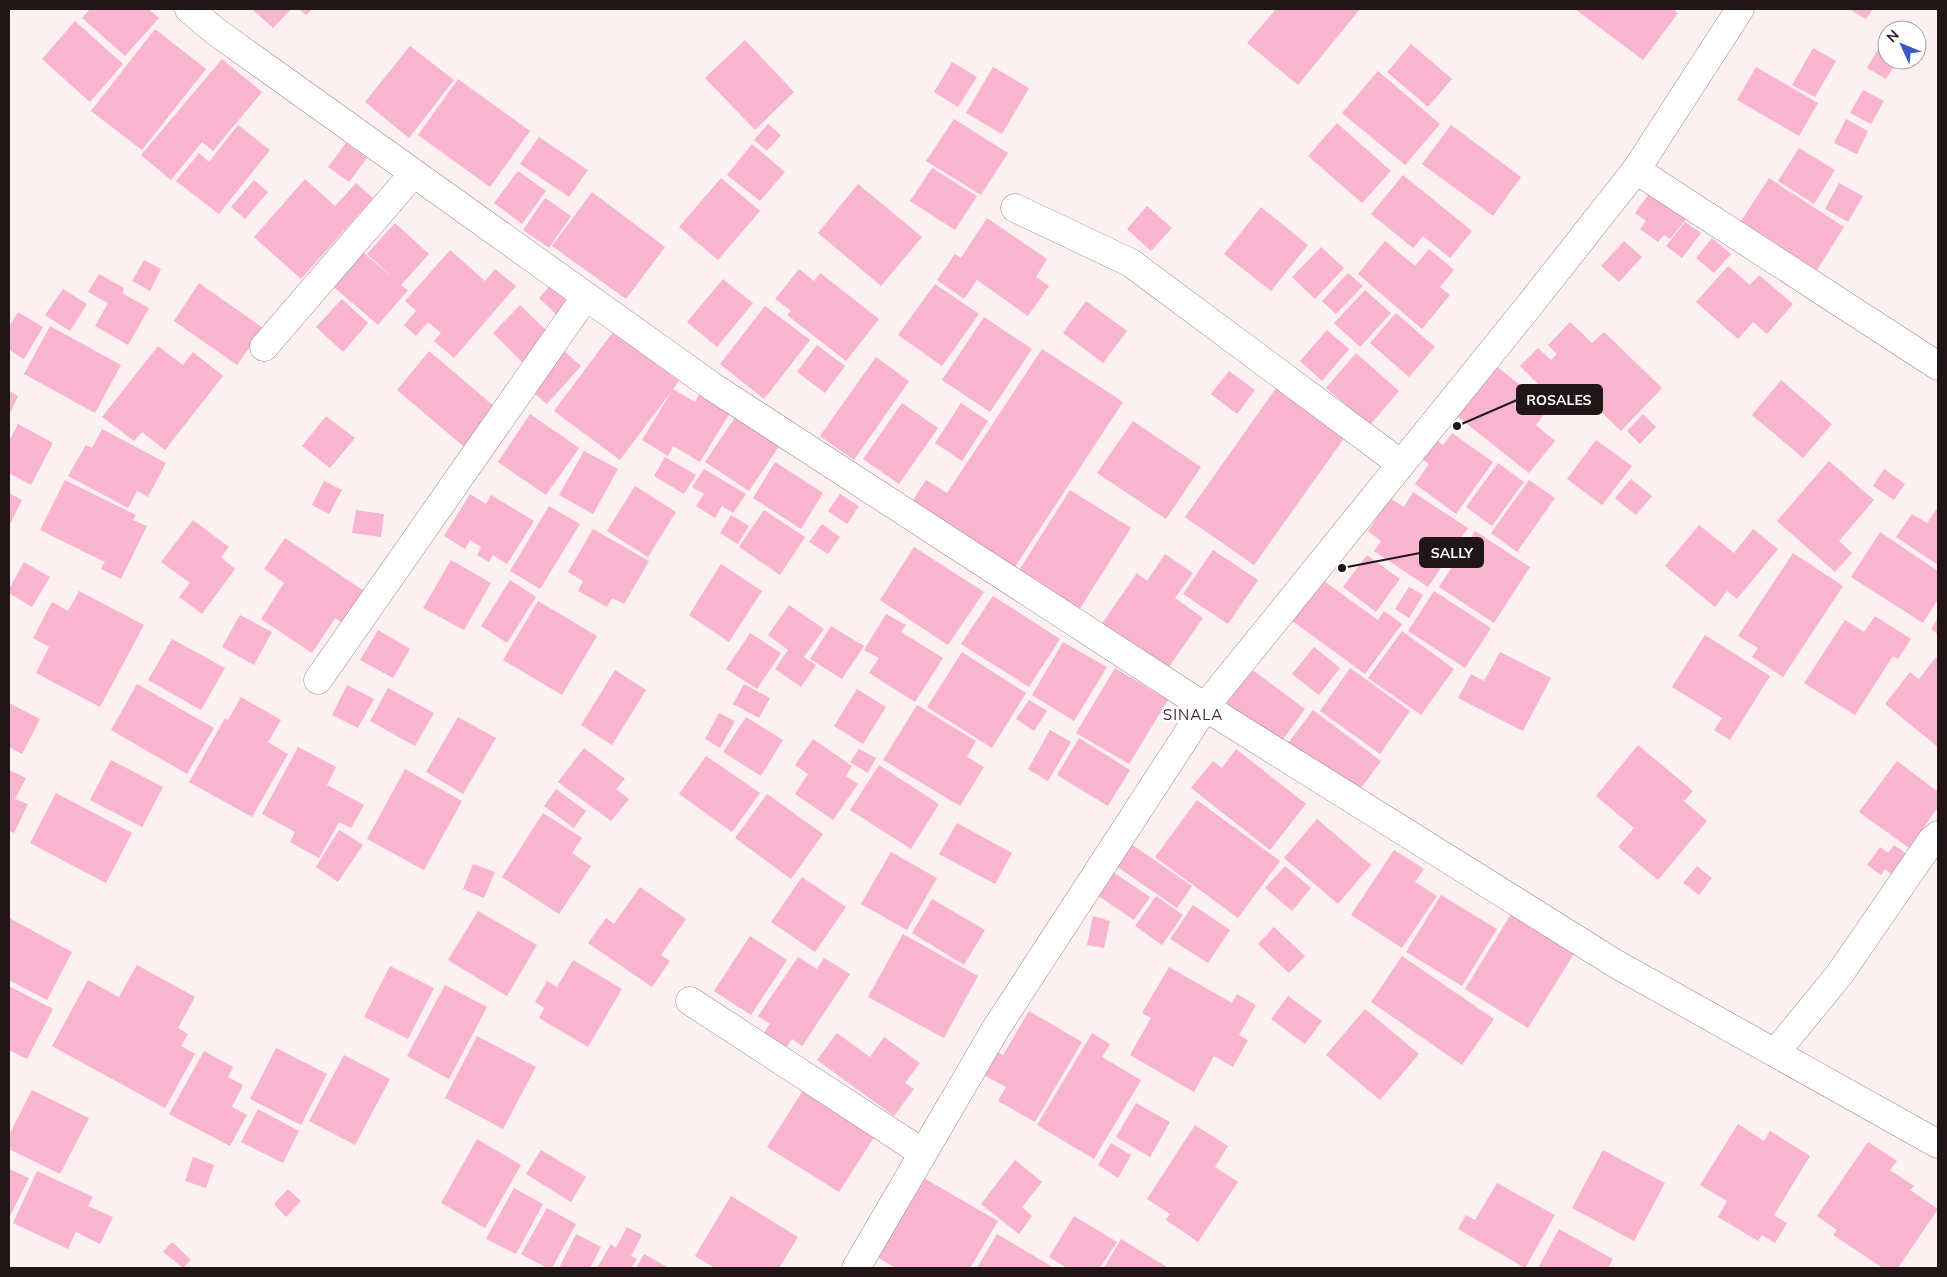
<svg xmlns="http://www.w3.org/2000/svg" width="1947" height="1277" font-family="Mulish,sans-serif">
<style>
.building{fill:#f9b4d0}
.lines{fill:none;stroke-linecap:round;stroke-linejoin:round}
.street-casing{stroke:#a18587;stroke-width:29}
.secondary-casing{stroke:#a18587;stroke-width:29}
.street{stroke:#fff;stroke-width:28}
.secondary{stroke:#fff;stroke-width:28}
.labels{text-anchor:middle;dominant-baseline:central;stroke-width:5;stroke-linejoin:round;paint-order:stroke}
.quarter-label{font-size:15px;letter-spacing:1px;fill:#442d2f;stroke:#fff}
.leader{fill:none;stroke:#211617;stroke-width:2}
.callout-dot{fill:#211617;stroke:#fff;stroke-width:2}
.callout{fill:#211617;stroke:#211617;stroke-width:2}
.callout-label{font-size:14px;text-anchor:middle;font-weight:bold;fill:#fff}
</style>
<rect width="100%" height="100%" fill="#fdf0f1"/>
<!-- building -->
<path class="building" d="M90,9H148L159,18L125,56L82,18Z
M252,9H291L273,28Z
M299,9H312L306,15Z
M1276,9H1360L1298,85L1247,43Z
M1575,9H1673L1678,13L1643,60Z
M1849,9H1873L1866,19Z
M75,21L123,64L90,102L42,59Z
M155,29L206,69L142,150L91,111Z
M745,40L794,92L755,130L705,78Z
M1882,42L1887,45V60H1898L1886,79L1867,68Z
M1411,44L1452,79L1428,107L1387,72Z
M410,46L454,80L409,138L365,102Z
M1813,48L1836,61L1815,97L1792,85Z
M222,59L262,92L213,151L202,142L171,180L141,155Z
M952,62L977,77L958,107L934,92Z
M993,67L1029,88L1002,134L966,113Z
M1756,67L1818,103L1799,136L1737,100Z
M1378,71L1440,124L1405,165L1342,113Z
M458,79L530,131L490,187L418,135Z
M1863,90L1884,101L1871,124L1850,113Z
M954,119L1008,153L981,195L926,161Z
M1846,119L1868,131L1857,154L1834,143Z
M1337,123L1391,171L1362,203L1308,156Z
M768,124L781,135L767,151L754,140Z
M238,125L270,150L219,214L176,181L199,153L209,162Z
M1451,125L1521,177L1493,216L1422,164Z
M539,137L588,170L569,197L520,164Z
M346,143L367,158L349,182L328,167Z
M752,144L785,172L760,201L727,175Z
M1799,148L1835,170L1814,204L1778,181Z
M932,168L977,196L955,230L910,201Z
M518,171L546,191L522,224L494,203Z
M1403,175L1472,231L1450,258L1423,236L1413,248L1371,214Z
M721,178L760,211L718,260L679,227Z
M1769,178L1844,227L1817,270L1741,221Z
M305,179L335,206L356,183L373,198L301,279L254,237Z
M254,180L268,192L245,219L231,207Z
M1839,183L1863,196L1848,222L1825,209Z
M858,184L922,237L881,286L818,233Z
M1651,191L1687,218L1670,239L1664,235L1658,242L1640,229L1646,221L1635,213Z
M592,192L665,247L626,299L552,246Z
M545,198L571,216L549,248L523,230Z
M1147,206L1172,228L1151,251L1127,229Z
M1261,207L1308,245L1271,291L1224,254Z
M987,218L1047,259L1036,277L1049,286L1028,316L977,280L964,299L937,280L955,254L961,258Z
M1685,222L1701,233L1682,258L1666,246Z
M395,223L429,254L401,285L408,290L378,325L328,282L357,247L394,279L367,254Z
M1712,238L1731,254L1714,273L1696,258Z
M1385,241L1415,266L1429,249L1454,270L1440,287L1450,295L1422,329L1358,274Z
M1624,241L1642,257L1619,282L1601,266Z
M1321,247L1344,268L1315,299L1292,277Z
M450,250L485,281L495,269L516,286L454,358L434,341L441,333L428,322L416,336L404,325L416,311L405,301Z
M144,260L161,269L150,291L132,281Z
M1728,266L1750,285L1759,275L1793,304L1767,334L1753,322L1738,339L1696,302Z
M799,269L814,281L820,273L879,319L846,361L787,315L791,311L775,299Z
M1348,273L1363,286L1336,314L1322,301Z
M99,274L124,288L122,293L149,308L128,345L95,326L108,303L88,292Z
M723,279L753,303L717,347L687,322Z
M199,283L263,328L237,365L174,321Z
M551,284L573,304L560,318L539,298Z
M935,284L979,314L942,366L898,335Z
M63,289L87,304L70,331L45,315Z
M1365,290L1391,313L1360,347L1334,323Z
M342,299L368,323L343,352L316,327Z
M1086,301L1127,331L1103,363L1063,333Z
M520,305L553,337L525,365L493,333Z
M765,306L810,340L764,399L720,364Z
M18,312L43,327L24,359L9,350V327Z
M1396,313L1435,347L1409,377L1370,343Z
M984,317L1032,349L990,412L942,380Z
M1570,322L1592,343L1604,332L1662,388L1621,431L1585,396L1568,414L1520,366L1538,348L1551,360L1557,354L1548,345Z
M50,326L121,365L95,413L24,374Z
M1327,330L1349,349L1322,381L1300,361Z
M613,332L679,381L620,460L554,411Z
M817,345L845,366L825,393L797,372Z
M158,346L183,365L193,352L223,376L165,450L142,432L134,441L102,417Z
M562,349L581,366L547,404L528,388Z
M1042,349L1123,402L1009,576L928,523L933,514L913,500L926,480L947,493Z
M429,351L502,413L469,451L397,390Z
M1356,353L1399,391L1370,425L1326,388Z
M876,357L909,381L854,460L820,436Z
M1496,366L1549,408L1536,425L1555,441L1529,473L1457,416Z
M1229,371L1255,390L1237,414L1211,394Z
M1781,380L1832,424L1803,458L1752,415Z
M1276,388L1345,437L1254,565L1185,517Z
M673,389L695,402L700,393L731,411L700,462L673,446L668,456L642,440Z
M9,391L18,396L9,415Z
M902,403L938,428L899,484L863,459Z
M961,403L988,421L962,461L935,443Z
M738,413L782,442L749,491L705,462Z
M530,414L579,448L546,495L498,462Z
M1643,414L1656,427L1640,444L1627,431Z
M326,416L355,438L330,468L302,446Z
M1133,421L1201,467L1166,519L1097,473Z
M18,424L53,443L31,485L9,473V441Z
M102,429L166,463L148,497L137,491L128,508L68,476L86,445L92,448Z
M1452,433L1493,462L1456,514L1415,484L1429,464L1419,457L1433,438L1443,445Z
M1596,440L1632,466L1602,505L1567,479Z
M584,451L618,469L593,514L559,495Z
M665,457L696,475L684,494L654,476Z
M1829,461L1874,500L1839,541L1852,553L1835,572L1777,521Z
M775,462L823,493L801,529L753,498Z
M1498,463L1524,482L1492,526L1466,507Z
M704,469L746,494L733,513L722,506L715,518L696,506L704,494L692,487Z
M1884,469L1905,484L1894,500L1873,486Z
M1631,479L1652,496L1636,515L1615,498Z
M65,480L136,515L133,520L147,526L121,579L101,569L105,562L40,530Z
M1529,480L1555,498L1517,552L1491,533Z
M324,481L342,490L329,514L312,505Z
M635,486L676,512L648,557L607,531Z
M1070,490L1131,528L1079,610L1018,572Z
M1413,492L1468,528L1428,587L1374,551L1381,541L1368,531L1390,498L1404,507Z
M9,493L22,500L9,526Z
M470,494L486,504L491,495L534,521L507,564L493,555L489,562L477,555L481,547L470,540L465,549L444,536Z
M840,494L859,506L847,524L828,511Z
M549,506L580,524L540,589L510,571Z
M1938,507V565L1896,537L1912,514L1927,523Z
M356,510L384,514L381,537L352,533Z
M764,510L805,537L780,575L739,547Z
M731,515L749,526L738,544L720,533Z
M193,520L229,547L221,557L235,569L202,614L179,597L190,583L161,562Z
M822,524L840,537L828,554L809,542Z
M1699,525L1734,553L1753,529L1778,549L1737,599L1727,591L1715,607L1665,566Z
M593,529L649,561L624,604L612,598L607,607L578,591L583,581L568,572Z
M1475,531L1530,567L1494,623L1439,587Z
M1880,532L1938,571V599L1923,623L1851,577Z
M285,538L364,591L343,623L335,618L312,653L261,619L284,583L264,569Z
M914,547L984,592L948,645L880,600Z
M1213,550L1258,580L1228,624L1183,594Z
M1793,553L1843,586L1783,677L1752,657L1758,648L1738,636Z
M1165,554L1193,573L1175,598L1203,618L1166,671L1101,625L1137,573L1147,581Z
M1367,555L1400,579L1376,612L1343,587Z
M451,560L491,583L464,630L423,608Z
M24,562L50,577L32,607L9,593V589Z
M721,564L762,591L729,642L689,615Z
M1321,579L1378,620L1384,611L1402,624L1365,674L1291,620Z
M510,580L536,597L507,643L481,626Z
M1409,587L1423,595L1409,618L1395,609Z
M79,591L144,625L100,707L36,673L49,647L33,638L52,602L68,611Z
M1434,591L1491,628L1465,668L1408,631Z
M993,596L1060,639L1029,687L961,644Z
M538,601L597,636L562,695L503,660Z
M789,605L824,629L804,657L816,665L801,687L775,669L788,650L768,635Z
M886,614L906,625L901,632L943,658L915,702L869,673L879,658L864,650Z
M240,615L272,632L254,665L222,647Z
M1875,616L1911,639L1898,659L1893,656L1855,715L1804,683L1845,620L1864,632Z
M1938,618V634L1931,629Z
M831,626L864,646L842,679L810,659Z
M378,630L410,649L393,678L360,660Z
M1402,631L1454,669L1421,715L1368,678Z
M750,633L781,653L757,689L726,669Z
M1705,635L1770,676L1730,740L1714,730L1722,718L1672,687Z
M172,639L225,668L201,710L148,680Z
M1063,642L1107,667L1074,721L1032,695Z
M1314,647L1340,668L1319,695L1292,674Z
M962,652L1026,693L992,748L927,707Z
M1500,652L1551,678L1523,731L1458,698L1471,674L1484,681Z
M1936,657L1938,659V747L1885,704L1910,672L1919,679Z
M1115,668L1168,700L1129,764L1076,733Z
M1350,668L1410,711L1380,754L1320,711Z
M1251,669L1305,709L1278,746L1224,706Z
M615,670L646,690L612,745L581,725Z
M137,684L214,728L187,774L111,730Z
M744,684L770,698L759,718L733,704Z
M347,685L374,699L358,728L332,715Z
M388,688L434,713L415,746L370,721Z
M857,689L886,707L863,744L834,726Z
M241,697L281,720L268,742L288,754L252,817L189,782L225,718L228,720Z
M1029,700L1047,711L1034,731L1016,719Z
M9,703L40,719L22,754L9,747Z
M917,705L976,741L967,757L984,767L960,806L883,760Z
M1313,710L1381,761L1353,799L1285,747Z
M719,713L735,721L720,748L705,739Z
M458,717L496,738L463,794L426,772Z
M746,717L783,740L761,776L723,752Z
M1050,730L1071,742L1048,781L1028,769Z
M1079,738L1130,770L1108,806L1057,775Z
M813,739L852,766L846,776L858,784L833,820L795,794L808,774L795,765Z
M1638,745L1693,791L1684,801L1707,821L1658,880L1618,847L1634,828L1596,796Z
M298,747L336,767L327,785L364,805L351,828L339,822L319,858L290,842L295,832L262,814Z
M584,748L625,779L616,789L629,799L611,821L558,782Z
M859,749L876,758L868,773L850,762Z
M1236,749L1306,804L1270,850L1191,788L1213,761L1222,768Z
M706,756L760,793L732,832L679,794Z
M111,760L163,787L142,827L90,800Z
M1897,761L1938,792V807L1909,848L1859,812Z
M879,765L939,804L911,849L850,810Z
M405,769L462,801L424,870L367,839Z
M9,770L26,778L15,799L28,804L14,833L9,831Z
M556,789L586,811L574,828L544,806Z
M56,793L132,833L106,883L30,843Z
M767,794L823,834L791,879L735,838Z
M1197,800L1280,861L1238,918L1155,857Z
M543,813L582,838L572,853L591,866L559,914L502,877Z
M1317,819L1371,865L1338,904L1284,858Z
M957,823L1012,853L995,884L939,854Z
M339,830L363,845L338,882L316,867Z
M1131,844L1192,886L1177,908L1116,866Z
M1894,845L1911,857L1896,878L1885,869L1881,875L1867,865L1880,847L1888,853Z
M1394,850L1424,869L1415,882L1437,896L1402,948L1351,915Z
M891,852L937,878L907,930L861,904Z
M473,864L495,872L484,898L463,889Z
M1285,866L1311,888L1292,911L1265,888Z
M1697,866L1712,878L1699,895L1683,883Z
M1110,870L1150,897L1134,920L1094,893Z
M802,877L846,907L815,952L771,922Z
M640,887L686,919L661,955L670,961L652,987L588,943L606,918L614,924Z
M1441,895L1497,929L1462,986L1406,952Z
M1156,896L1183,915L1162,945L1135,926Z
M932,899L985,930L964,965L912,933Z
M1193,905L1230,930L1208,963L1170,939Z
M478,911L537,945L507,996L448,960Z
M1511,914L1575,952L1528,1028L1465,989Z
M1093,916L1110,921L1104,948L1087,945Z
M9,918L72,952L47,1000L9,980Z
M1274,927L1305,956L1289,973L1258,944Z
M903,934L978,976L944,1038L868,997Z
M750,936L787,960L751,1015L714,991Z
M1402,956L1494,1019L1462,1065L1371,1002Z
M798,957L817,969L824,958L850,974L802,1046L792,1039L784,1051L761,1037L770,1024L758,1016Z
M573,960L622,989L588,1047L539,1018L544,1008L535,1002L547,981L557,987Z
M137,965L195,997L178,1028L188,1034L181,1046L195,1054L165,1108L52,1046L88,980L119,997Z
M390,966L434,988L408,1039L364,1017Z
M1169,967L1232,1003L1237,994L1256,1005L1239,1035L1248,1040L1233,1067L1214,1056L1194,1092L1130,1055L1151,1018L1142,1013Z
M445,985L487,1007L449,1079L407,1056Z
M9,986L53,1009L27,1059L9,1050Z
M1288,996L1322,1021L1305,1044L1271,1019Z
M1365,1009L1419,1054L1380,1100L1326,1055Z
M1029,1011L1082,1042L1035,1122L998,1101L1006,1087L982,1074L996,1051L1003,1055Z
M837,1033L870,1057L884,1037L920,1063L905,1083L914,1089L894,1116L817,1060Z
M1092,1033L1110,1044L1102,1057L1141,1080L1094,1159L1037,1125Z
M477,1036L536,1067L503,1129L445,1098Z
M276,1048L327,1074L301,1125L250,1099Z
M204,1051L233,1067L228,1077L243,1085L232,1107L247,1115L230,1146L169,1114Z
M344,1055L390,1079L355,1145L309,1121Z
M804,1089L876,1134L839,1192L767,1147Z
M32,1090L89,1118L60,1174L9,1149V1135Z
M1136,1103L1170,1122L1150,1157L1116,1137Z
M258,1109L299,1131L283,1163L241,1142Z
M1738,1124L1764,1141L1770,1131L1810,1156L1774,1215L1787,1223L1775,1243L1762,1235L1758,1241L1718,1217L1727,1201L1700,1185Z
M1195,1125L1228,1146L1215,1167L1238,1182L1198,1242L1166,1220L1170,1214L1147,1199Z
M477,1139L521,1165L485,1228L441,1203Z
M1868,1142L1897,1161L1890,1170L1914,1186L1910,1190L1938,1209L1898,1268H1883L1833,1235L1837,1230L1817,1216Z
M1111,1143L1131,1155L1118,1178L1098,1165Z
M541,1150L586,1177L571,1202L526,1174Z
M1603,1150L1665,1183L1634,1241L1572,1208Z
M193,1157L214,1165L206,1188L185,1181Z
M1015,1160L1042,1182L1022,1207L1032,1216L1019,1234L981,1204Z
M9,1169L29,1178L9,1218Z
M37,1171L93,1197L88,1206L113,1217L100,1244L76,1232L68,1249L13,1223Z
M922,1177L998,1221L970,1268H896L875,1256Z
M1497,1183L1555,1215L1525,1268L1458,1229L1466,1215L1475,1220Z
M514,1188L543,1204L516,1254L486,1239Z
M288,1189L301,1201L286,1217L274,1204Z
M731,1196L798,1237L779,1268H715L695,1256Z
M547,1208L576,1224L552,1268H547L521,1254Z
M1074,1216L1117,1242L1100,1268H1067L1049,1257Z
M627,1227L642,1235L631,1256L637,1259L631,1268H597L611,1244L616,1248Z
M1559,1229L1613,1259L1608,1268H1538Z
M576,1234L601,1247L590,1268H559Z
M997,1234L1051,1266L1050,1268H977Z
M1121,1239L1167,1267L1166,1268H1104Z
M172,1242L191,1260L183,1268L163,1252Z
M644,1254L669,1268H636Z"/>
<g class="lines">
<!-- street casing -->
<g class="street-casing">
<path id="street" d="M189,9L215,31L713,387L1205,707L1616,964L1938,1144
M1636,170L1938,366
M1015,208L1131,263L1401,464
M264,347L413,174
M318,680L586,296
M690,1001L923,1153
M1775,1053L1839,975L1932,840L1938,835"/>
</g>
<!-- secondary casing -->
<g class="secondary-casing">
<path id="secondary" d="M856,1268L995,1030L1205,707L1528,307L1636,170L1740,9"/>
</g>
<!-- street -->
<use href="#street" class="street"/>
<!-- secondary -->
<use href="#secondary" class="secondary"/>
</g>
<g class="labels">
<!-- quarter labels -->
<g class="quarter-label">
<text x="1193" y="714">SINALA</text>
</g>
</g>
<!-- callouts -->
<path class="leader" d="M1457 426L1517 400M1342 568L1420 553"/>
<g class="callout-dot">
<circle cx="1457" cy="426" r="5"/>
<circle cx="1342" cy="568" r="5"/>
</g>
<g class="callout">
<rect x="1517" y="385" width="85" height="29" rx="5"/>
<rect x="1420" y="538" width="63" height="29" rx="5"/>
</g>
<g class="callout-label">
<text x="1559" y="405">ROSALES</text>
<text x="1452" y="558">SALLY</text>
</g>
<!-- border -->
<rect width="1947" height="1277" fill="none" stroke="#211617" stroke-width="20"/>
<!-- north arrow -->
<g transform="translate(1902 45) rotate(314)"><circle r="24" fill="#ffffff" stroke="#a6a2a2"/>
<path d="M0-4L9 19L0 12L-9 19Z" fill="#3959cb"/>
<text y="-8" font-size="14" font-weight="bold" text-anchor="middle" fill="#211617">N</text>
</g>
</svg>
